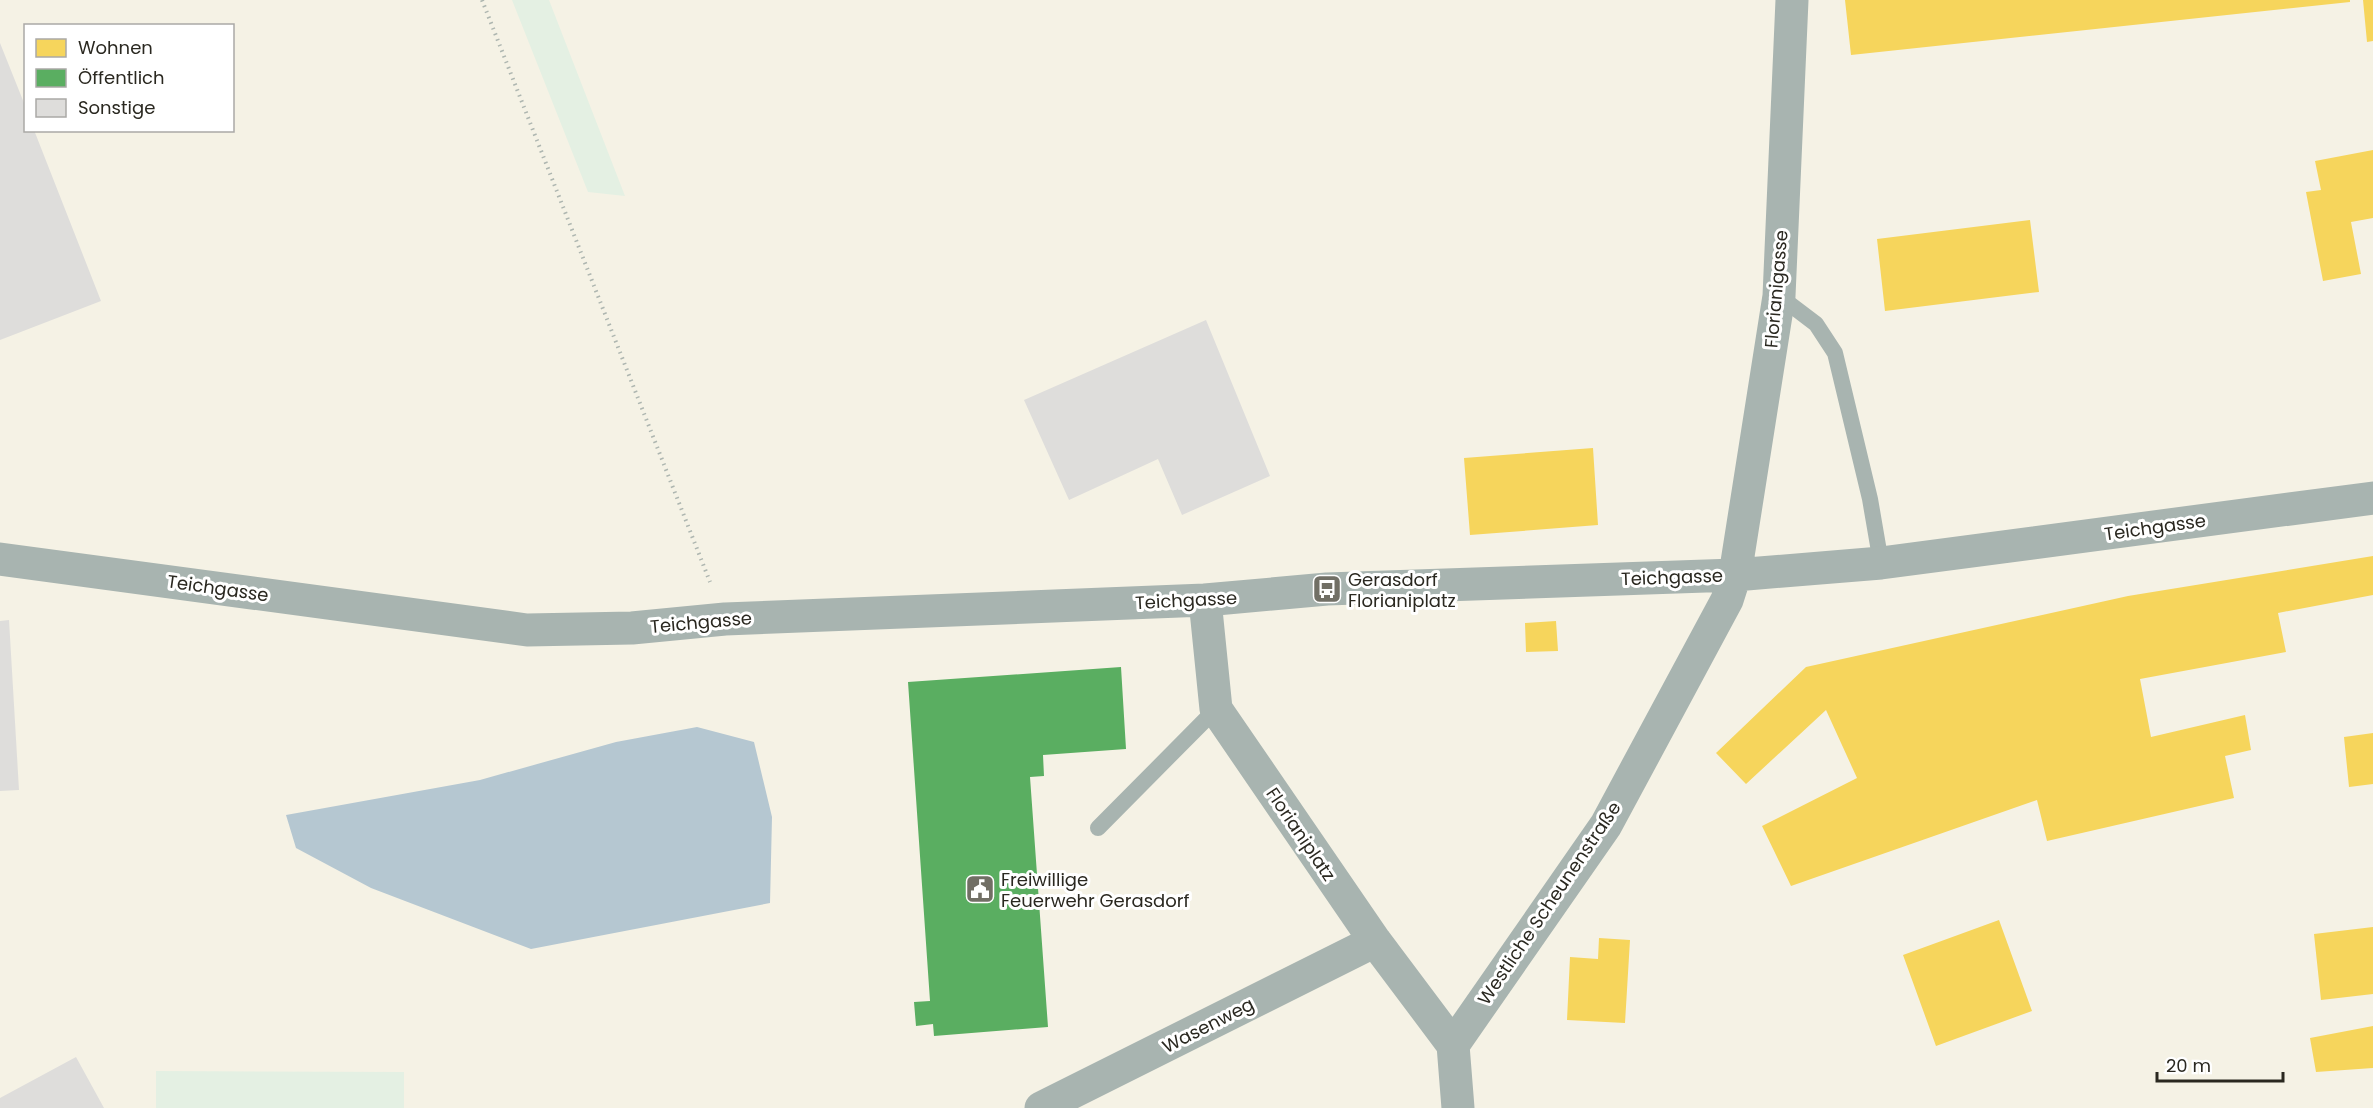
<svg xmlns="http://www.w3.org/2000/svg" width="2373" height="1108" font-family="Poppins,sans-serif">
<style>
.green{fill:#e4f0e3}
.water{fill:#b5c7d1}
.homes{fill:#f6d55c}
.public{fill:#5aae61}
.building{fill:#dedddb}
.lines{fill:none;stroke-linecap:round;stroke-linejoin:round}
.path{stroke:#aeb6b0;stroke-width:4;stroke-dasharray:1.5 4.5;stroke-linecap:butt}
.service{stroke:#a8b4b0;stroke-width:16}
.minor{stroke:#a8b4b0;stroke-width:33}
.labels{text-anchor:middle;dominant-baseline:central;stroke-width:6;stroke-linejoin:round;paint-order:stroke}
.street-label{font-size:18px;fill:#2a2820;stroke:#fff}
.poi-label{font-size:18px;fill:#2a2820;stroke:#fff;text-anchor:start}
</style>
<rect width="100%" height="100%" fill="#f5f2e5"/>
<!-- green -->
<path class="green" d="M512,0H549L625,196L588,192Z
M156,1071L404,1072V1108H156Z"/>
<!-- water -->
<path class="water" d="M697,727L754,742L772,817L770,903L531,949L371,888L296,848L286,815L480,780L616,742Z"/>
<!-- homes -->
<path class="homes" d="M1845,0H2350V2L1851,55Z
M2363,0H2373V41L2367,42Z
M2373,150V218L2351,222L2361,274L2323,281L2306,192L2321,190L2315,161Z
M2030,220L2039,292L1885,311L1877,239Z
M1593,448L1598,525L1470,535L1464,458Z
M2373,556V595L2278,613L2286,652L2140,679L2151,737L2245,715L2251,750L2225,756L2234,798L2047,841L2037,800L1791,886L1762,826L1857,778L1826,710L1746,784L1716,753L1806,667L2128,596Z
M1556,621L1558,651L1526,652L1525,623Z
M2373,733V784L2349,787L2344,737Z
M1999,920L2032,1011L1936,1046L1903,955Z
M2373,927V994L2321,1000L2314,934Z
M1599,938L1630,940L1625,1023L1567,1020L1570,957L1598,959Z
M2373,1026V1068L2316,1072L2310,1038Z"/>
<!-- public -->
<path class="public" d="M1121,667L1126,749L1043,755L1044,776L1030,777L1048,1027L934,1036L933,1024L916,1026L914,1002L930,1001L908,682Z"/>
<!-- building -->
<path class="building" d="M0,43L26,108V130H34L101,301L0,340Z
M1206,320L1270,476L1182,515L1158,459L1069,500L1024,400Z
M9,620L19,790L0,791V621Z
M76,1057L104,1108H0V1098Z"/>
<g class="lines">
<!-- path -->
<path class="path" d="M482,0L710,582"/>
<!-- service -->
<path class="service" d="M1779,296L1816,324L1835,353L1870,499L1881,563
M1098,828L1216,709"/>
<!-- minor -->
<path class="minor" d="M0,559L527,630L632,628L725,619L1205,600L1327,589L1735,575L1881,563L2373,498
M1205,600L1216,709L1375,941L1453,1045
M1041,1108L1375,941
M1458,1108L1453,1045L1606,825L1727,600L1735,575L1779,296L1792,0"/>
</g>
<!-- icons -->
<defs>
<g id="bus-square" transform="scale(1.5)"><rect x="-9" y="-9" width="18" height="18" rx="4" fill="#716f65" stroke="#fff"/><path d="M-5-6H5V4H4V6H2V4H-2V6H-4V4H-5ZM-3.5-4V0h7V-4ZM-3.5 1.2v1.5H-2V1.2ZM2 1.2v1.5H3.5V1.2Z" fill="#fff"/></g>
<g id="civic-square" transform="scale(1.5)"><rect x="-9" y="-9" width="18" height="18" rx="4" fill="#716f65" stroke="#fff"/><path d="M-.6-6.5H3V-4.5H.6V-3L4-1V1h2V6H-6V1h2V-1L-.6-3ZM-1.2 2.5V6h2.4V2.5Z" fill="#fff"/></g>
</defs>
<g fill-rule="evenodd">
<use href="#bus-square" x="1327" y="589"/>
<use href="#civic-square" x="980" y="889"/>
</g>
<g class="labels">
<!-- street labels -->
<g class="street-label">
<text transform="translate(1776 289) rotate(-85)">Florianigasse</text>
<text transform="translate(2155 527) rotate(-8)">Teichgasse</text>
<text transform="translate(1672 577) rotate(-2)">Teichgasse</text>
<text transform="translate(218 588) rotate(8)">Teichgasse</text>
<text transform="translate(1186 600) rotate(-3)">Teichgasse</text>
<text transform="translate(701 622) rotate(-5)">Teichgasse</text>
<text transform="translate(1301 834) rotate(56)">Florianiplatz</text>
<text transform="translate(1549 903) rotate(-56)">Westliche Scheunenstraße</text>
<text transform="translate(1208 1025) rotate(-27)">Wasenweg</text>
</g>
<!-- poi labels -->
<g class="poi-label">
<text x="1348" y="579">Gerasdorf<tspan x="1348" dy="21">Florianiplatz</tspan></text>
<text x="1001" y="879">Freiwillige<tspan x="1001" dy="21">Feuerwehr Gerasdorf</tspan></text>
</g>
</g>
<!-- legend -->
<rect x="24" y="24" width="210" height="108" fill="#ffffff" stroke="#aaa9a6" stroke-width="1.5"/>
<rect x="36" y="39" width="30" height="18" fill="#f6d55c" stroke="#aaa9a6" stroke-width="1.5"/>
<text x="78" y="54" font-size="18" fill="#2a2820">Wohnen</text>
<rect x="36" y="69" width="30" height="18" fill="#5aae61" stroke="#aaa9a6" stroke-width="1.5"/>
<text x="78" y="84" font-size="18" fill="#2a2820">Öffentlich</text>
<rect x="36" y="99" width="30" height="18" fill="#dedddb" stroke="#aaa9a6" stroke-width="1.5"/>
<text x="78" y="114" font-size="18" fill="#2a2820">Sonstige</text>
<!-- scale -->
<path d="M2157 1072v9h126v-9" fill="none" stroke="#2a2820" stroke-width="3"/>
<text x="2166" y="1072" font-size="18" fill="#2a2820" stroke="#ffffff" stroke-width="4.5" paint-order="stroke">20 m</text>
</svg>
